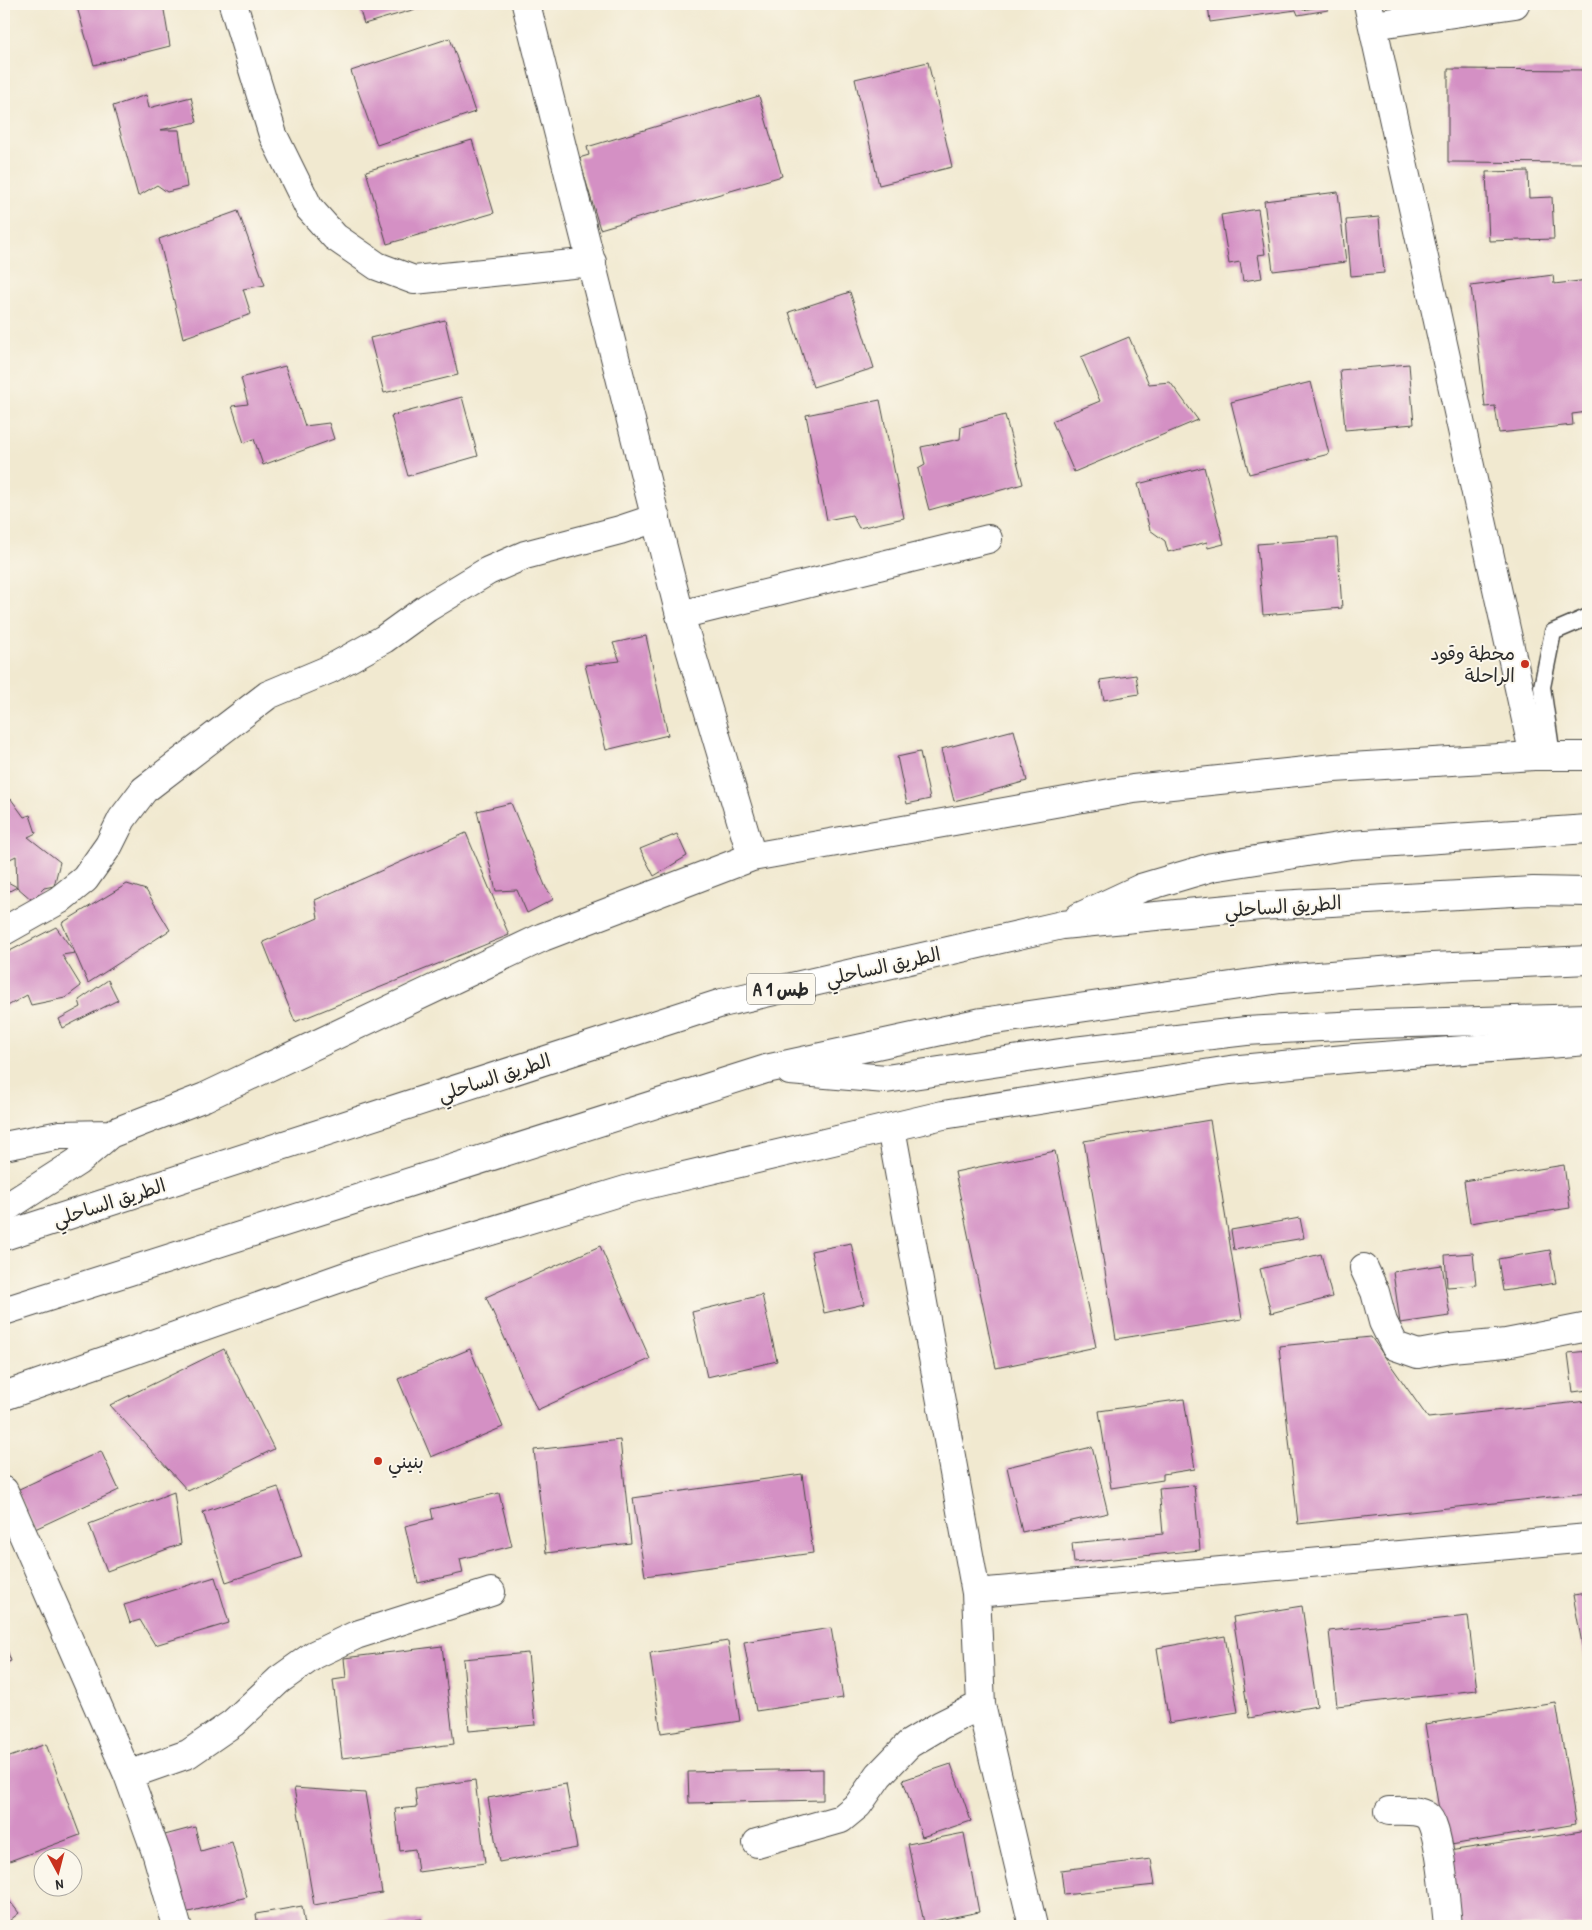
<svg xmlns="http://www.w3.org/2000/svg" width="1592" height="1930" font-family="'Patrick Hand','Playpen Sans Arabic',sans-serif">
<style>
.building{fill:#d490c4}
.lines{fill:none;stroke-linecap:round;stroke-linejoin:round}
.lane-casing{stroke:#494844;stroke-width:19}
.street-casing{stroke:#494844;stroke-width:30}
.highway-casing{stroke:#494844;stroke-width:30}
.lane{stroke:#fff;stroke-width:16}
.street{stroke:#fff;stroke-width:28}
.highway{stroke:#fff;stroke-width:28}
.poi-dot{fill:#c8321e;stroke:#fbf7ec;stroke-width:2}
.labels{text-anchor:middle;dominant-baseline:central;stroke-width:4;stroke-linejoin:round;paint-order:stroke}
.shield{fill:#fbf7ec;stroke:#696865;stroke-width:1}
.shield-label{font-size:18px;font-weight:bold;fill:#2b2b2b}
.poi-label{font-size:19px;fill:#2b2b2b;stroke:#fbf7ec;text-anchor:end}
.street-label{font-size:19px;fill:#2b2b2b;stroke:#fbf7ec}
</style>
<rect width="100%" height="100%" fill="#fbf7ec"/>
<filter id="ink" filterUnits="userSpaceOnUse"><feTurbulence type="fractalNoise" baseFrequency=".02" numOctaves="2"/><feDisplacementMap in="SourceGraphic" scale="10" xChannelSelector="R" yChannelSelector="G"/><feConvolveMatrix kernelMatrix="1 2 1 2 8 2 1 2 1" color-interpolation-filters="sRGB"/></filter>
<filter id="wash" filterUnits="userSpaceOnUse"><feTurbulence type="fractalNoise" baseFrequency=".0096" numOctaves="4" result="noise"/><feDisplacementMap in="SourceGraphic" scale="20" xChannelSelector="R" yChannelSelector="G"/><feGaussianBlur stdDeviation="1.12" result="paint"/><feColorMatrix in="noise" values="0 0 0 0 0 0 0 0 0 0 0 0 0 0 0 0 0 1.4 0 .05"/><feComposite in="paint" operator="in"/></filter>
<g filter="url(#wash)">
<rect width="100%" height="100%" fill="#f1e9d0"/>
<g id="blocks">
<!-- building -->
<path class="building" d="M76,4H163L170,46L94,65Z
M358,4H433L364,24Z
M1208,4H1296L1303,10L1329,5L1328,10L1298,15L1296,10L1210,22Z
M450,38L475,112L377,145L351,71Z
M928,62L952,167L879,185L855,79Z
M1448,69L1588,70V163L1448,162Z
M146,95L149,108L191,97L197,122L160,130H179L187,187L167,192L157,185L138,196L113,106Z
M759,96L782,176L600,229L579,158L589,155L587,147Z
M472,140L494,213L387,244L366,171Z
M1528,171L1529,198L1552,197L1554,239L1489,241L1486,172Z
M1338,192L1346,262L1273,271L1264,201Z
M1258,209L1265,254L1258,255L1262,278L1243,281L1240,262L1229,264L1221,215Z
M238,211L265,285L243,289L251,314L183,338L159,239Z
M1379,217L1384,273L1351,276L1346,220Z
M1553,275L1554,284L1588,280V412L1572,414L1573,425L1499,433L1495,406L1485,407L1471,286Z
M850,292L874,368L813,387L789,312Z
M445,320L458,375L384,393L370,338Z
M1129,337L1149,384L1170,382L1198,420L1074,472L1052,421L1100,401L1081,357Z
M1409,364L1414,424L1345,430L1340,370Z
M285,366L305,426L329,423L334,439L263,465L254,439L244,443L232,406L248,404L241,378Z
M1311,382L1329,454L1249,474L1231,402Z
M462,397L478,456L408,476L391,416Z
M880,400L904,518L859,528L852,515L827,520L806,415Z
M1005,415L1023,484L929,510L918,469L925,465L921,447L960,439L961,427Z
M1204,467L1224,544L1208,548L1207,542L1168,552L1165,541L1150,530L1138,484Z
M1337,538L1342,608L1263,615L1257,544Z
M646,636L668,735L606,750L585,665L620,661L613,643Z
M1136,675L1139,694L1104,700L1100,680Z
M1014,730L1027,781L954,801L941,749Z
M920,752L930,799L907,804L897,757Z
M11,799L24,817L30,815L36,833L28,837L60,862L54,886L44,888L32,900L17,887L16,856L4,862V802Z
M511,803L546,888L554,899L527,913L517,890L496,891L477,811Z
M466,833L509,935L295,1022L263,942L318,918L315,900Z
M677,834L687,856L654,876L640,849Z
M4,880L17,887L4,894Z
M127,884L146,890L170,930L88,983L75,953L62,955L81,986L65,998L31,1005L27,995L4,1008V954L56,927L75,953L62,923Z
M108,980L118,1000L63,1028L59,1019L81,1007L79,1000Z
M1210,1120L1242,1319L1116,1339L1084,1141Z
M1055,1151L1096,1347L996,1368L955,1172Z
M1564,1165L1570,1208L1470,1223L1464,1181Z
M1300,1218L1304,1238L1234,1250L1231,1230Z
M851,1243L864,1304L824,1313L811,1251Z
M600,1246L650,1359L537,1410L486,1297Z
M1550,1250L1556,1283L1503,1291L1498,1259Z
M1473,1253L1476,1285L1447,1287L1445,1255Z
M1321,1254L1332,1297L1271,1313L1260,1269Z
M1442,1265L1450,1316L1400,1323L1393,1272Z
M762,1295L777,1361L707,1377L692,1312Z
M1371,1337L1428,1418L1588,1401V1493L1298,1524L1279,1346Z
M224,1349L274,1449L188,1491L110,1405Z
M470,1349L503,1427L431,1457L398,1379Z
M1588,1351V1390L1573,1392L1568,1353Z
M1184,1399L1195,1469L1163,1474V1480L1111,1488L1099,1411Z
M620,1440L631,1543L546,1553L534,1450Z
M1092,1447L1108,1513L1022,1532L1007,1467Z
M101,1451L119,1490L35,1529L17,1490Z
M802,1474L813,1553L645,1576L633,1498Z
M1194,1485L1200,1550L1074,1563L1072,1543L1163,1534L1159,1488Z
M278,1487L302,1557L226,1582L203,1512Z
M174,1492L181,1544L107,1571L89,1524Z
M499,1493L512,1546L460,1559L463,1573L418,1583L405,1526L433,1519L431,1509Z
M215,1577L229,1623L155,1645L140,1620L130,1623L124,1605Z
M1588,1593V1671H1587L1573,1595Z
M1302,1606L1317,1706L1249,1718L1233,1617Z
M1468,1616L1477,1690L1337,1706L1329,1631Z
M831,1628L843,1698L756,1711L744,1642Z
M1225,1636L1238,1712L1169,1723L1157,1648Z
M728,1641L740,1721L661,1733L650,1653Z
M4,1642L11,1661L4,1664Z
M442,1646L454,1744L342,1758L333,1680L346,1678L344,1658Z
M528,1653L535,1725L469,1731L463,1659Z
M1556,1703L1576,1824L1445,1846L1425,1724Z
M46,1744L80,1835L4,1863V1759Z
M951,1764L971,1821L922,1837L903,1780Z
M823,1769V1800L689,1803L688,1772Z
M475,1780L485,1863L418,1872L415,1849L400,1851L395,1809L417,1807L415,1788Z
M566,1784L577,1848L499,1862L488,1798Z
M294,1788L365,1793L382,1893L314,1905Z
M195,1827L201,1851L232,1842L247,1897L181,1914L161,1836Z
M1588,1830V1926H1460L1449,1851Z
M964,1833L979,1912L924,1923L908,1844Z
M1151,1859L1155,1885L1064,1895L1061,1870Z
M4,1894L19,1913L4,1925Z
M302,1906L305,1926H258L256,1914Z
M422,1919V1926H370V1925Z"/>
</g>
</g>
<g filter="url(#ink)">
<use href="#blocks" fill-opacity="0" stroke="#494844" stroke-width="1"/>
<g class="lines">
<!-- lane casing -->
<g class="lane-casing">
<path id="lane" d="M1552,756L1542,687L1553,632L1588,617"/>
</g>
<!-- street casing -->
<g class="street-casing">
<path id="street" d="M233,4L273,135L309,208L335,237L377,266L414,280L592,262
M526,4L680,615L752,857
M1368,4L1534,756
M1373,25L1515,4
M680,615L988,539
M4,931L59,900L85,879L109,845L122,819L144,790L268,695L330,669L384,639L427,608L488,571L525,555L620,530L656,518
M891,1128L976,1593L981,1705L1033,1926
M4,1146L60,1135L110,1134
M4,1209L77,1162L110,1134L205,1097L543,937L752,857L1133,789L1334,768L1534,756H1588
M1364,1268L1375,1292L1383,1322L1395,1346L1418,1354L1451,1348L1506,1343L1588,1327
M4,1396L372,1267L629,1189L943,1115L1230,1070L1355,1058L1588,1041
M4,1491L128,1775L157,1855L177,1926
M976,1593L1588,1538
M128,1775L188,1754L233,1723L279,1680L314,1655L356,1635L491,1592
M1389,1811C1400,1811 1418,1809 1427,1816C1440,1825 1446,1908 1448,1926
M757,1843L841,1819L858,1805L879,1775L909,1744L941,1725L981,1705"/>
</g>
<!-- highway casing -->
<g class="highway-casing">
<path id="highway" d="M1079,917L1141,888L1212,867L1351,845L1588,829
M790,1071L886,1079L1074,1051L1246,1031L1377,1024L1588,1018
M4,1236L722,1003L1062,925L1260,906L1533,891L1588,892
M4,1311L766,1069L982,1022L1280,979L1432,967L1588,960"/>
</g>
<!-- lane -->
<use href="#lane" class="lane"/>
<!-- street -->
<use href="#street" class="street"/>
<!-- highway -->
<use href="#highway" class="highway"/>
</g>
</g>
<!-- markers -->
<g class="poi-dot">
<circle cx="1525" cy="664" r="5"/>
<circle cx="378" cy="1461" r="5"/>
</g>
<g class="labels">
<!-- shield labels -->
<rect class="shield" x="747" y="973.5" width="68" height="31" rx="4"/>
<g class="shield-label">
<text x="781" y="989">A 1 طس</text>
</g>
<!-- poi labels -->
<g class="poi-label">
<text x="1515" y="653">محطة وقود<tspan x="1515" dy="22">الراحلة</tspan></text>
<text x="388" y="1461" text-anchor="start">بنيني</text>
</g>
<!-- street labels -->
<g class="street-label">
<text transform="translate(1283 906) rotate(-4)">الطريق الساحلي</text>
<text transform="translate(883 966) rotate(-13)">الطريق الساحلي</text>
<text transform="translate(494 1077) rotate(-18)">الطريق الساحلي</text>
<text transform="translate(109 1202) rotate(-18)">الطريق الساحلي</text>
</g>
</g>
<!-- margin -->
<rect width="1592" height="1930" fill="none" stroke="#fbf7ec" stroke-width="20"/>
<!-- north arrow -->
<g transform="translate(58 1872) rotate(173)"><circle r="24" fill="#fbf7ec" stroke="#a8a59f"/>
<path d="M0-4L9 19L0 12L-9 19Z" fill="#c8321e"/>
<text y="-8" font-size="14" font-weight="bold" text-anchor="middle" fill="#2b2b2b">N</text>
</g>
</svg>
